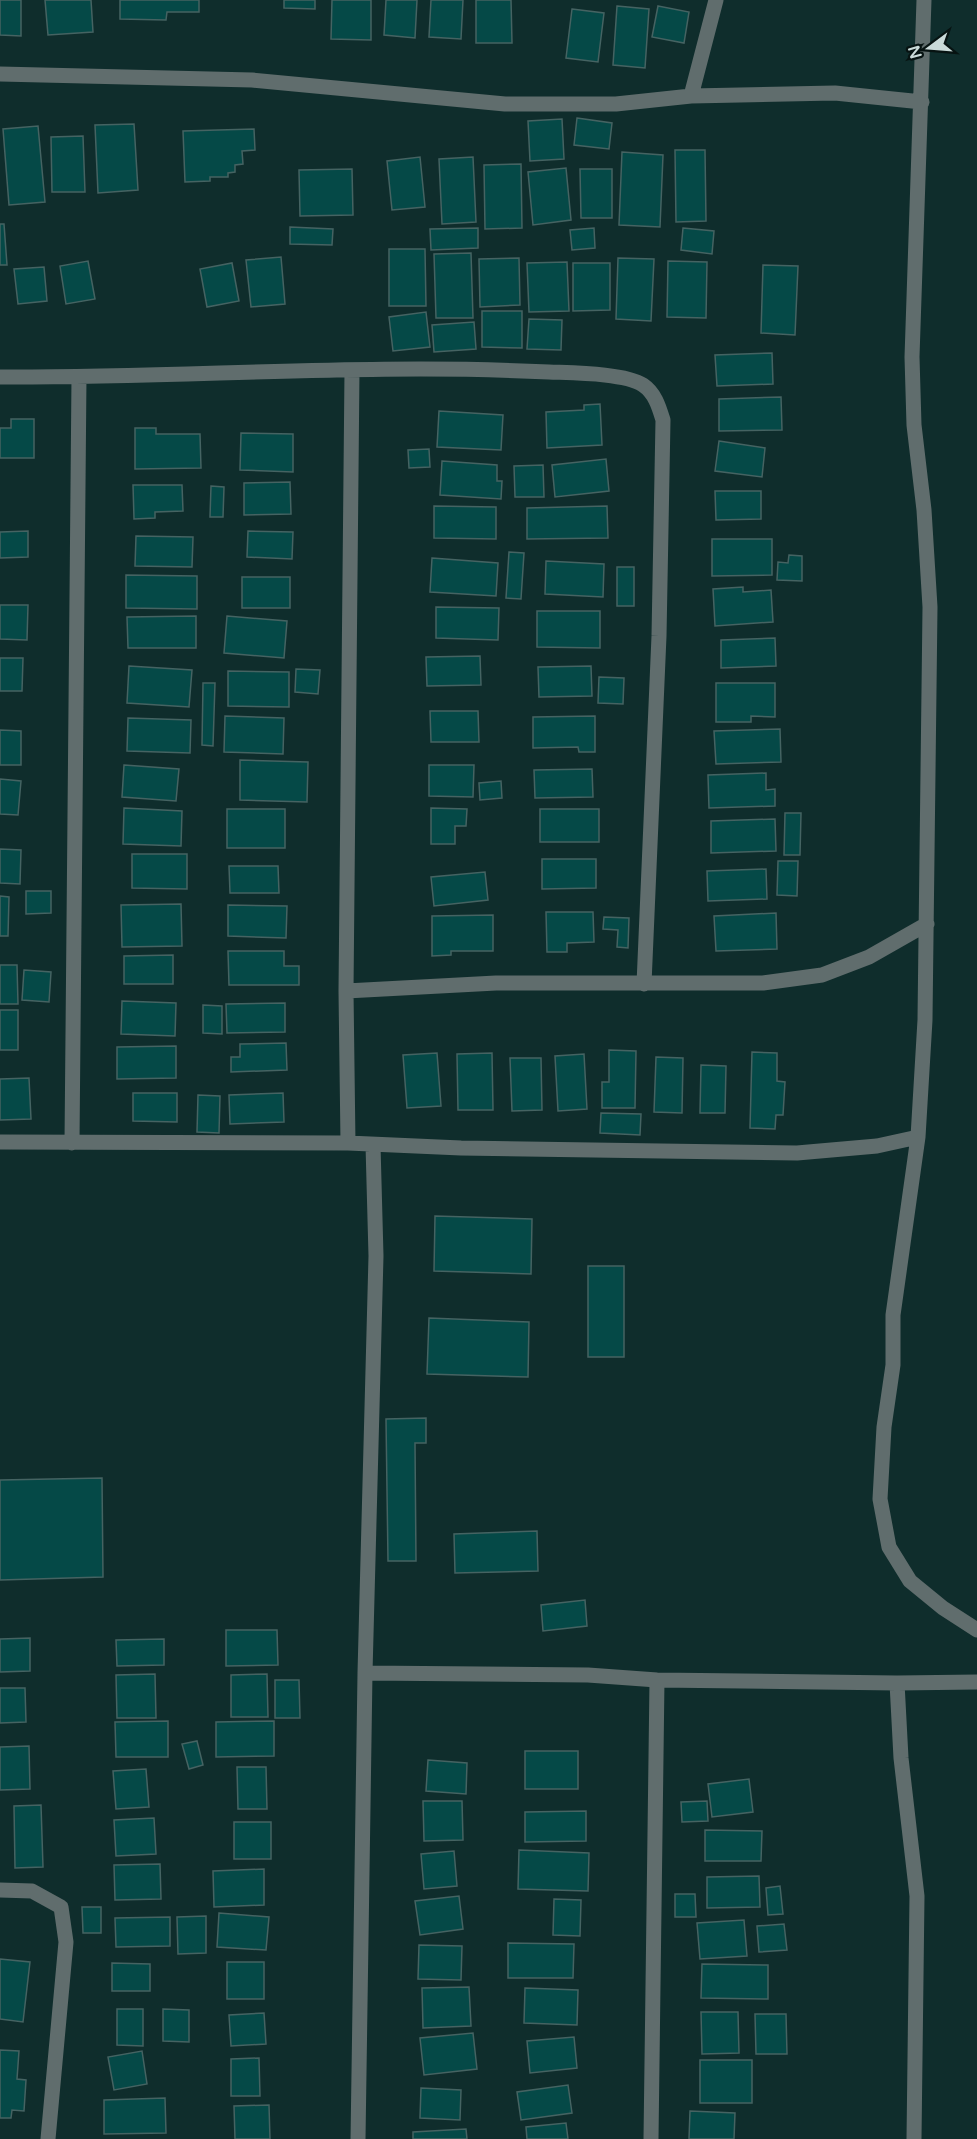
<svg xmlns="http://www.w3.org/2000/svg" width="977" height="2139" font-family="'Varela Round',sans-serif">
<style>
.building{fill:#054947;stroke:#456362;stroke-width:1.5}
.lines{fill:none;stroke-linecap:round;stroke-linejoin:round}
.minor{stroke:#606d6d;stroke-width:15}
</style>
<rect width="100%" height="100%" fill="#0f2d2c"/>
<!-- building -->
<path class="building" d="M0,0H21V36L0,35Z
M45,0H91L93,32L48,35Z
M120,0H199V12H167L166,20L120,19Z
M284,0H315V9L284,8Z
M332,0H371V40L331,39Z
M386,0H417L415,38L384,35Z
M431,0H463L461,39L429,37Z
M476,0H511L512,43H476Z
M617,6L649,9L645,68L613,65Z
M658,6L689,12L684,43L652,37Z
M572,9L604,13L598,62L566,58Z
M577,118L612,123L609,149L574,145Z
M562,119L564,159L530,161L528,121Z
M134,124L138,190L98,193L95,125Z
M38,126L45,202L9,205L3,129Z
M254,129L255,150L242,151L243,164L235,165V172L228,173V177H210V181L185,182L183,131Z
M83,136L85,192H52L51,137Z
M675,150H705L706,221L676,222Z
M622,152L663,155L660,227L619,225Z
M420,157L425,207L392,210L387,161Z
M473,157L476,222L442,224L439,159Z
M521,164L522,228L485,229L484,165Z
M566,168L571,220L533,225L528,172Z
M352,169L353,215L300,216L299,170Z
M580,169H612V218H581Z
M0,224H4L7,265H0Z
M290,227L333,229L332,245L290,244Z
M478,228V248L431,250L430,229Z
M594,228L595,248L572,250L570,230Z
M683,228L714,231L712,254L681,250Z
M389,249H425L426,306H389Z
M471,253L473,318H436L434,254Z
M281,257L285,304L251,307L246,260Z
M519,258L520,305L480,307L479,259Z
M618,258L654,259L651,321L616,319Z
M88,261L95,299L66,304L60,266Z
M668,261L707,262L706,318L667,317Z
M567,262L569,311L529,312L527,263Z
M232,263L239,301L207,307L200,269Z
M573,263H610V310L573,311Z
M763,265L798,266L795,335L761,333Z
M44,267L47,301L18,304L14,269Z
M482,311H522V348L482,347Z
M426,312L430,347L393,351L389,317Z
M529,319L562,320L561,350L527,349Z
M474,322L476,349L434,352L432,325Z
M772,353L773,384L717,386L715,355Z
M781,397L782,430L719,431V399Z
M600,404L602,445L547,448L546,412L584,410V405Z
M439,411L503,415L501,450L437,447Z
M11,419H34V458H0V428H11Z
M135,428H156V434H200L201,468L135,469Z
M241,433L293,434V472L240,470Z
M719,441L765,448L762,477L715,471Z
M429,449L430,467L409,468L408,450Z
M606,459L609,491L555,497L552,465Z
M442,461L497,465V481H502L501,499L440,495Z
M543,465L544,497H515L514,466Z
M290,482L291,514L244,515V483Z
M133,485H182L183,511L155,512V518L134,519Z
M211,486L224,487L223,517H210Z
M715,491H761V519L716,520Z
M434,506L496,507V539L434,538Z
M607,506L608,538L527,539V508Z
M28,531V557L0,558V532Z
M248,531L293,532L292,559L247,557Z
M136,536L193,537L192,567L135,566Z
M712,539H772V575L712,576Z
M509,552L524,553L521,599L506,598Z
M789,555L802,556V581L777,580L778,562L788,563Z
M432,558L498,563L496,596L430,592Z
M546,561L604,564L603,597L545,594Z
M617,567H634V606H617Z
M126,575L197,576V609L126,608Z
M242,577H290V608H242Z
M743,587V592L771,590L773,622L715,626L713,589Z
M0,605H28L27,640L0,639Z
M436,607L499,608L498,640L436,638Z
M537,611H600V648L537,647Z
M196,616V648H128L127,617Z
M227,616L287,621L284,658L224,653Z
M775,638L776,666L721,668V640Z
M480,656L481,685L427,686L426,657Z
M0,658H23L22,691H0Z
M129,666L192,670L189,707L127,703Z
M591,666L592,696L539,697L538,667Z
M296,669L320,670L318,694L295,692Z
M228,671L289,672V707L228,706Z
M599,677L624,678L623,704L598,703Z
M203,683H215L213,746L202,745Z
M716,683H775V717L751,716V722H716Z
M430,711H478L479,742H431Z
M225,716L284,718L283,754L224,752Z
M595,716V752H579L578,747L533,748V717Z
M128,718L191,720L190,753L127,751Z
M780,729L781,762L716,764L714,731Z
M0,730L21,731V765H0Z
M240,760L308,762L307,802L240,800Z
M124,765L179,769L176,801L122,797Z
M429,765H474L473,797L429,796Z
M592,769L593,797L535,798L534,770Z
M766,773V790L775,789V806L709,808L708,775Z
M0,779L21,781L18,815L0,814Z
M501,781L502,798L480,800L479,783Z
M124,808L182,811L181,846L123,844Z
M431,808L467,809L466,826H455V844H431Z
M227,809H285V848H227Z
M540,809H599V842H540Z
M785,813H801L800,855H784Z
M775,819L776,851L711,853V821Z
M0,849L21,850L20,884L0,883Z
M132,854H187V889L132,888Z
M542,859H596V888L542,889Z
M778,861H798L797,896L777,895Z
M229,866H278L279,893H230Z
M766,869L767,899L708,901L707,871Z
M485,872L488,900L434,906L431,877Z
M26,891H51V913L26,914Z
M0,896L9,897L8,936H0Z
M181,904L182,946L122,947L121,905Z
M228,905L287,906L286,938L228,936Z
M546,912H593L594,942L567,943V952H547Z
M776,913L777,949L716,951L714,916Z
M493,915V951H451V955L432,956V916Z
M604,917L629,918L628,948L617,947L618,930L603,929Z
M228,951H284V966H299V985H229Z
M173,955V984H124V956Z
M0,965H17L18,1004H0Z
M24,970L51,972L49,1002L22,1000Z
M122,1001L176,1003L175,1036L121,1034Z
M285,1003V1032L227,1033L226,1004Z
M203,1005L222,1006V1034L203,1033Z
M0,1010H18V1050H0Z
M286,1043L287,1070L231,1072V1057H240V1044Z
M176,1046V1078L117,1079V1047Z
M609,1050L636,1051L635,1108H602V1082H609Z
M752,1052L777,1053V1081L785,1082L783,1115H776L775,1129L750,1128Z
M437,1053L441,1106L407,1108L403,1055Z
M492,1053L493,1110H458L457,1054Z
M584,1054L587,1109L558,1111L555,1056Z
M656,1057L683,1058L682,1113L654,1112Z
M510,1058H541L542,1110L512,1111Z
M701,1065L726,1066L725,1113H700Z
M29,1078L31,1119L0,1120V1079Z
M133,1093H177V1122L133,1121Z
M283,1093L284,1122L230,1124L229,1095Z
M198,1095L220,1096L219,1133L197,1132Z
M601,1113L641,1114L640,1135L600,1133Z
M435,1216L532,1219L531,1274L434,1271Z
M588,1266H624V1357H588Z
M429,1318L529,1322L528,1377L427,1374Z
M426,1418V1443H415L416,1561H388L386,1419Z
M102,1478L103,1577L0,1580V1480Z
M537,1531L538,1571L455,1573L454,1534Z
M585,1600L587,1626L543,1631L541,1605Z
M226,1630H277L278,1665L226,1666Z
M30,1638V1671L0,1672V1639Z
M164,1639V1665L117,1666L116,1640Z
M155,1674L156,1718H117L116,1675Z
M267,1674L268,1717H231V1675Z
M275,1680H299L300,1718H275Z
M0,1688H25L26,1722L0,1723Z
M168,1721V1757H116L115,1722Z
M274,1721V1756L216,1757V1722Z
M197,1741L203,1765L189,1769L182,1744Z
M29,1746L30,1789L0,1790V1747Z
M525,1751H578V1789H525Z
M428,1760L467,1763L466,1794L426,1791Z
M237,1767H266L267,1809H238Z
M146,1769L149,1807L116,1809L113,1771Z
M749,1779L753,1812L712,1817L708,1784Z
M423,1801H462L463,1840L424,1841Z
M707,1801L708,1821L682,1822L681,1802Z
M41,1805L43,1867L15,1868L14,1806Z
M586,1811V1841L525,1842V1812Z
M154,1818L156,1854L116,1856L114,1820Z
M234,1822H271V1859H234Z
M705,1830L762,1831L761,1861H705Z
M519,1850L589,1853L588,1891L518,1889Z
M454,1851L457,1886L424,1889L421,1854Z
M160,1864L161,1899L115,1900L114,1865Z
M264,1869V1905L214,1907L213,1871Z
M759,1876L760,1907L707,1908V1877Z
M780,1886L783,1914L768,1915L766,1888Z
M675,1894H695L696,1917H675Z
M459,1896L463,1929L420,1935L415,1901Z
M554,1899L581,1900L580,1936L553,1935Z
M82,1907H101V1933H83Z
M219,1913L269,1917L266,1950L217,1947Z
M206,1916V1953L178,1954L177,1917Z
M170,1917V1946L116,1947L115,1918Z
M744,1920L747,1956L700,1959L697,1923Z
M784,1924L787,1950L759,1952L757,1926Z
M508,1943L574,1944L573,1978H508Z
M419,1945L462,1946L461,1980L418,1979Z
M0,1959L30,1962L23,2022L0,2019Z
M227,1962H264V1999H227Z
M112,1963L150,1964V1991H112Z
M702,1964L768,1965V1999L701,1998Z
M469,1987L471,2026L423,2028L422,1988Z
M525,1988L578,1990L577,2025L524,2023Z
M117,2009H143V2046L117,2045Z
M163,2009L189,2010V2042L163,2041Z
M701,2012H738L739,2053L702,2054Z
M264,2013L266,2044L231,2046L229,2015Z
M755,2014H786L787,2054H756Z
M473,2033L477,2069L424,2075L420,2038Z
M574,2037L577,2068L530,2073L527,2041Z
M0,2050L19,2051L17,2079L26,2080L24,2111L12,2110L11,2118H0Z
M142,2051L147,2084L114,2090L108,2057Z
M259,2058L260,2096H231V2059Z
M700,2060H752V2103H700Z
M568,2085L572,2113L521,2120L517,2092Z
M421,2088L461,2090L460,2120L420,2118Z
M165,2098L166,2133L104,2134V2100Z
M269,2105L270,2139H235L234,2106Z
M690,2111L735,2113L734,2139H689Z
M566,2123L568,2139H527L526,2127Z
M466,2129L467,2139H413V2132Z"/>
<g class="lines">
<!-- minor -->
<path class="minor" d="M924,0L912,357L914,425L924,510L930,607L925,1020L918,1137L893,1315V1365L884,1427L880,1499L889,1547L910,1581L943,1608L977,1630
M0,74L252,80L505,104H616L691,96L835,93L922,102
M691,96L716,0
M0,377C183,378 366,363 549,372C572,373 625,373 643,385C655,393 659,407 663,420L659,636L644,984
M346,991L496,983H763L822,975L869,957L927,924
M0,1142L348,1143L461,1148L797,1153L877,1146L918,1137
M72,1143L79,377
M348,1143L346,991L352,370
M365,1673L588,1675L657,1680L897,1683L977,1682
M897,1683L901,1758L917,1896L914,2139
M0,1890L32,1891L61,1907L66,1942L48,2139
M358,2139L365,1673L376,1256L373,1145
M651,2139L657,1680"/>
</g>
<!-- north arrow -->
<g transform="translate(929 48) rotate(254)" stroke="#071312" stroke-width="4.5" paint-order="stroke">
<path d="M0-4.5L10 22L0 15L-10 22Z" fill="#cadad9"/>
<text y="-9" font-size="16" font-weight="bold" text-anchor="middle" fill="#cadad9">N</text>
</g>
</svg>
